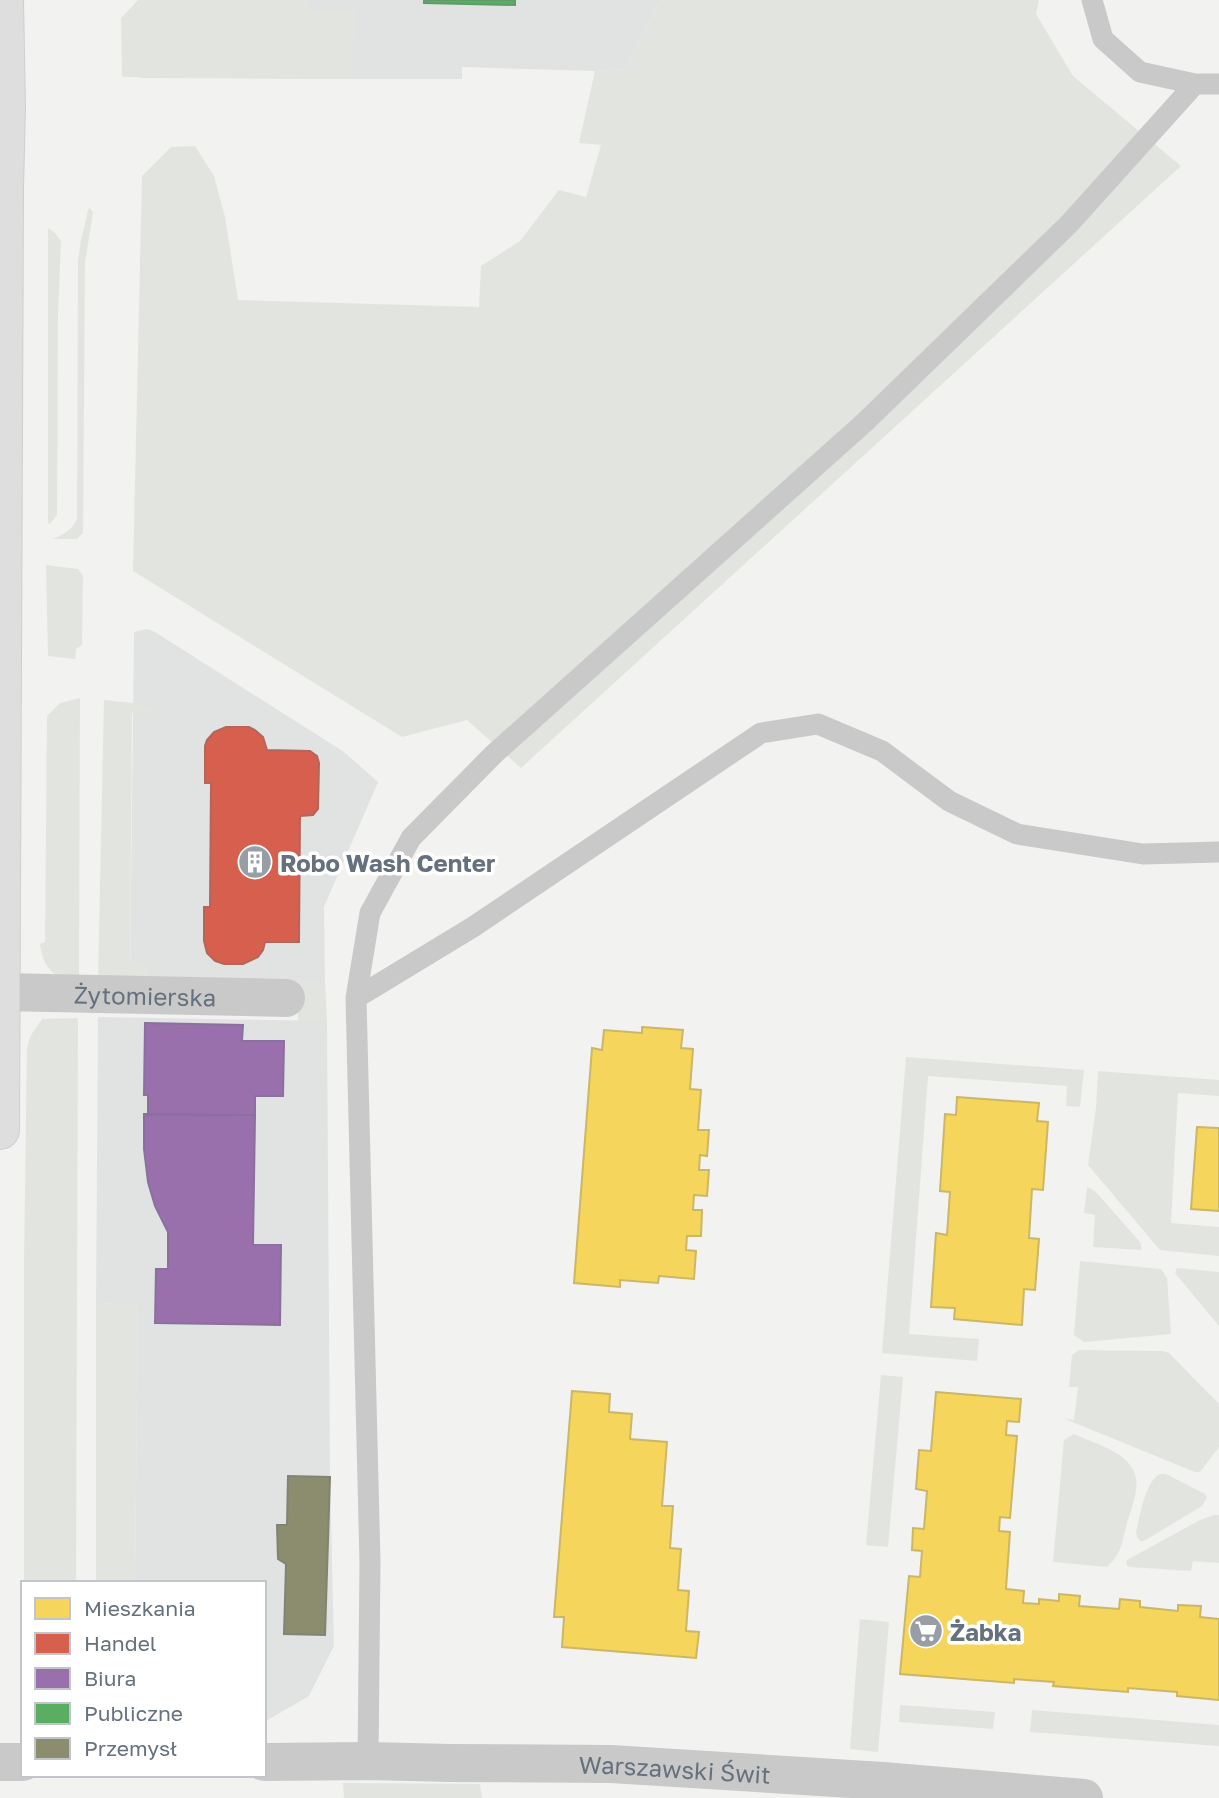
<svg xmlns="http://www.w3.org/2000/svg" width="1219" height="1798" font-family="'Golos Text',sans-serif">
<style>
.built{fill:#e1e2e2}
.green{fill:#e2e5df}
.homes{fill:#f6d55c;stroke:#cbb766;stroke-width:2}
.shops{fill:#d6604d;stroke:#b4655c;stroke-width:2}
.offices{fill:#9970ab;stroke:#8a709e;stroke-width:2}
.public{fill:#5aae61;stroke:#5e9c6a;stroke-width:2}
.industry{fill:#8c8c6e;stroke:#818473;stroke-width:2}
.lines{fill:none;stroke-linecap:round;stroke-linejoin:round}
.secondary-casing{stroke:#cecfcf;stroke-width:40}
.service{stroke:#c9c9ca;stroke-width:21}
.minor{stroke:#c9c9ca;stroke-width:38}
.secondary{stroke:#dedede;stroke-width:38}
.labels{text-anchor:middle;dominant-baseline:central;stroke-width:7;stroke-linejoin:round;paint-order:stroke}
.poi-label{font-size:24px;font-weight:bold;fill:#66717e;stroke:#fff;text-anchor:start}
.street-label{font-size:24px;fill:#66717e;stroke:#fff}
</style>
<rect width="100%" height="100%" fill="#f2f2f1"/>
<!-- built -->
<path class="built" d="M142,0H663L658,5L625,69L595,71L462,67V79H352L140,78Z
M147,629L155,632L344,752L378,782L324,907L325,982L130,981L134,632Z
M98,1017L327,1021L330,1477L334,1646L309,1696L266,1721L264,1722V1583H135L138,1303L96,1304Z"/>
<!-- green -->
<path class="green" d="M138,0H310V10H355L352,79L122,77L121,18Z
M663,0H1039L1036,14L1073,76L1181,166L521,768L467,720L402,737L133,571L142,176L171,147L195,146L214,176L225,217L238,300L479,307L481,266L520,241L559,190L586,197L601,145L579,143L595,71L625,69L658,5Z
M89,207L93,212L85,263L83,533L77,539H52C63,535 72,530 77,519L78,261L81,240Z
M48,228L55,233L61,241L58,315L57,515L50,524L48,523Z
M46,565L78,569L83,576L82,645L76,649L75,659L48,656Z
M80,698L79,979C54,980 43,968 40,944L45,942L47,716L60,703Z
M104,700L143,704L155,709L156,714L132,713L130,963L151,966L148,973L142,979L98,980Z
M298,982H325L327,1021H298Z
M78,1018L76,1583H24V1260L27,1048L31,1035L42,1019Z
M906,1057L1084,1070L1080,1107L1066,1106L1067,1086L928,1076L909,1334L979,1339L977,1361L882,1353Z
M1098,1071L1219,1080V1096L1178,1093L1171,1223L1219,1227V1256L1160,1250L1088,1165L1096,1108Z
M1087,1187L1095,1191L1140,1242L1142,1250L1093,1247L1095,1215L1084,1213Z
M1080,1261L1161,1269L1167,1278L1171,1334L1084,1342L1074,1335Z
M1177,1268L1219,1272V1326L1175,1273Z
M138,1302L135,1583H96V1304Z
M1079,1350L1163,1351L1169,1353L1219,1404V1447L1200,1472H1195L1065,1419L1074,1420L1078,1387H1069L1072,1355Z
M881,1375L903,1377L888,1547L866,1545Z
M1074,1434C1100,1446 1142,1455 1136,1491C1134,1502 1130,1513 1127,1523C1122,1541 1122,1554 1107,1567L1053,1562L1064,1440Z
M1160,1474H1166L1205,1494L1207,1498L1202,1506L1144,1541H1140L1137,1537L1136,1532C1140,1517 1145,1481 1160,1474Z
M1214,1515H1219V1563L1193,1561L1191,1571L1129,1567L1126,1564L1127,1560L1200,1520Z
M860,1619L889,1622L878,1752L850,1749Z
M900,1705L995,1712L993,1729L899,1722Z
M1032,1710L1219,1725V1746L1030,1732Z
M343,1783L480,1784L482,1798H344Z"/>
<!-- homes -->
<path class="homes" d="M642,1027L683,1030L681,1048L693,1049L690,1089L701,1090L698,1130H709L707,1156L700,1155L699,1170H709L707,1196L694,1195L693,1210H702L701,1236H687L686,1250L696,1251L694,1279L659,1276L658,1283L620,1280V1287L574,1283L592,1048L602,1050L604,1030L642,1033Z
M957,1097L1039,1103L1037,1121L1048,1122L1043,1190L1032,1189L1029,1238L1039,1239L1035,1290L1024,1289L1022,1325L954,1319L955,1308L931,1307L936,1233L947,1235L950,1192L940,1191L945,1114L956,1115Z
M1197,1127L1219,1128V1211L1191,1209Z
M572,1391L610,1394L609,1412L632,1414L630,1439L667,1442L662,1506H673L670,1548L681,1549L678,1590L689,1591L686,1631L699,1632L696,1658L562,1647L564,1617H554Z
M936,1392L1021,1399L1019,1422L1007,1421L1006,1435L1017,1436L1010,1518L1000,1517L999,1531L1010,1532L1006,1589L1024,1591L1023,1603L1039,1604V1599L1059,1601V1594L1080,1596L1079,1606L1119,1609L1120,1599L1140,1601V1607L1178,1611V1605L1201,1606L1200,1617L1219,1619V1700L1177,1696V1692L1128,1688V1692L1053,1686L1054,1682L1014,1679V1683L900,1674L909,1576L920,1577L922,1551L912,1550L913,1528L924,1529L927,1491L916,1489L919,1450L931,1451Z"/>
<!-- shops -->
<path class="shops" d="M226,727H249L255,730L263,737L267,750L310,751L317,756L319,763L318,809L313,815L300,816L299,942H265L263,950L258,957L243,964H224L215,961L207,953L204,941V907H210L211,783H205V746L207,740L214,732Z"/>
<!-- offices -->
<path class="offices" d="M145,1023L243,1025L242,1041H284L283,1096H255V1115H148V1095H144Z
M144,1114L255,1115L253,1245H281L280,1325L155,1323L156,1269H168V1232L155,1206L148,1182L144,1149Z"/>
<!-- public -->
<path class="public" d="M424,0H515V5L424,3Z"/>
<!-- industry -->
<path class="industry" d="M288,1476L330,1477L325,1635L284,1634L286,1564L278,1559L277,1525H287Z"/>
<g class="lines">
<!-- secondary casing -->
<g class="secondary-casing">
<path id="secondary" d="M0,1130L4,189L6,107L4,0"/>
</g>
<!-- service -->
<path class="service" d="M1092,0L1103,39L1140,72L1195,84
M356,998L473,927L761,733L818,724L882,751L949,801L1017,834L1143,854L1219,852
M368,1761L370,1562L356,998L370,913L411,838L494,754L865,422L1069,224L1195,84H1219"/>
<!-- minor -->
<g class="minor">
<path id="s1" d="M1,992L286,998"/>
<path d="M0,1762H23"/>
<path id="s2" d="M264,1762L368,1761L450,1763L611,1764L883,1781L1084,1798"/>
</g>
<!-- secondary -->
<use href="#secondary" class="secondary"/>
</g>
<!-- icons -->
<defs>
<g id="building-disc" transform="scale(1.75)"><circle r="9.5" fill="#979ea6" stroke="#fff"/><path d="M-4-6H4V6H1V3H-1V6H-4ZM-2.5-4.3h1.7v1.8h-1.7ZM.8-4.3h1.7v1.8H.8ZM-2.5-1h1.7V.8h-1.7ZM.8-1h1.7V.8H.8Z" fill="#fff"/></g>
<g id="supermarket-disc" transform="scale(1.75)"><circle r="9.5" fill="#979ea6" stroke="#fff"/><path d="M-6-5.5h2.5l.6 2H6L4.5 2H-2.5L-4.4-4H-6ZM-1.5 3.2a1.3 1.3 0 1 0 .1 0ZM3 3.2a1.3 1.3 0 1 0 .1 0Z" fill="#fff"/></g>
</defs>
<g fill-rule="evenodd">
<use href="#building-disc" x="255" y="862"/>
<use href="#supermarket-disc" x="926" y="1631"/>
</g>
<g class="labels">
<!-- poi labels -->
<g class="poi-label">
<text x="280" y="862">Robo Wash Center</text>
<text x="950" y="1631">Żabka</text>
</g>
<!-- street labels -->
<g class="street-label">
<text stroke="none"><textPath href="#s1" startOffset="144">Żytomierska</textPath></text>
<text stroke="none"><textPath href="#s2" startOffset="411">Warszawski Świt</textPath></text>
</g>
</g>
<!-- legend -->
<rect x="21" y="1581" width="245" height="196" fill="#ffffff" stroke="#c2c6cb" stroke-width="2"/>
<rect x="35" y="1598" width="35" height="21" fill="#f6d55c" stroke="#c2c6cb" stroke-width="2"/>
<text x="84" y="1616" font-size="21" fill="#66717e">Mieszkania</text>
<rect x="35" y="1633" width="35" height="21" fill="#d6604d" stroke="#c2c6cb" stroke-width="2"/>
<text x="84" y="1651" font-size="21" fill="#66717e">Handel</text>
<rect x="35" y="1668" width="35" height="21" fill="#9970ab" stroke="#c2c6cb" stroke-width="2"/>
<text x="84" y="1686" font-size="21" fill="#66717e">Biura</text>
<rect x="35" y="1703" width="35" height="21" fill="#5aae61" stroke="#c2c6cb" stroke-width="2"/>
<text x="84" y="1721" font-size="21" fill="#66717e">Publiczne</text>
<rect x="35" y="1738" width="35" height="21" fill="#8c8c6e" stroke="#c2c6cb" stroke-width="2"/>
<text x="84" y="1756" font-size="21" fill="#66717e">Przemysł</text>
</svg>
